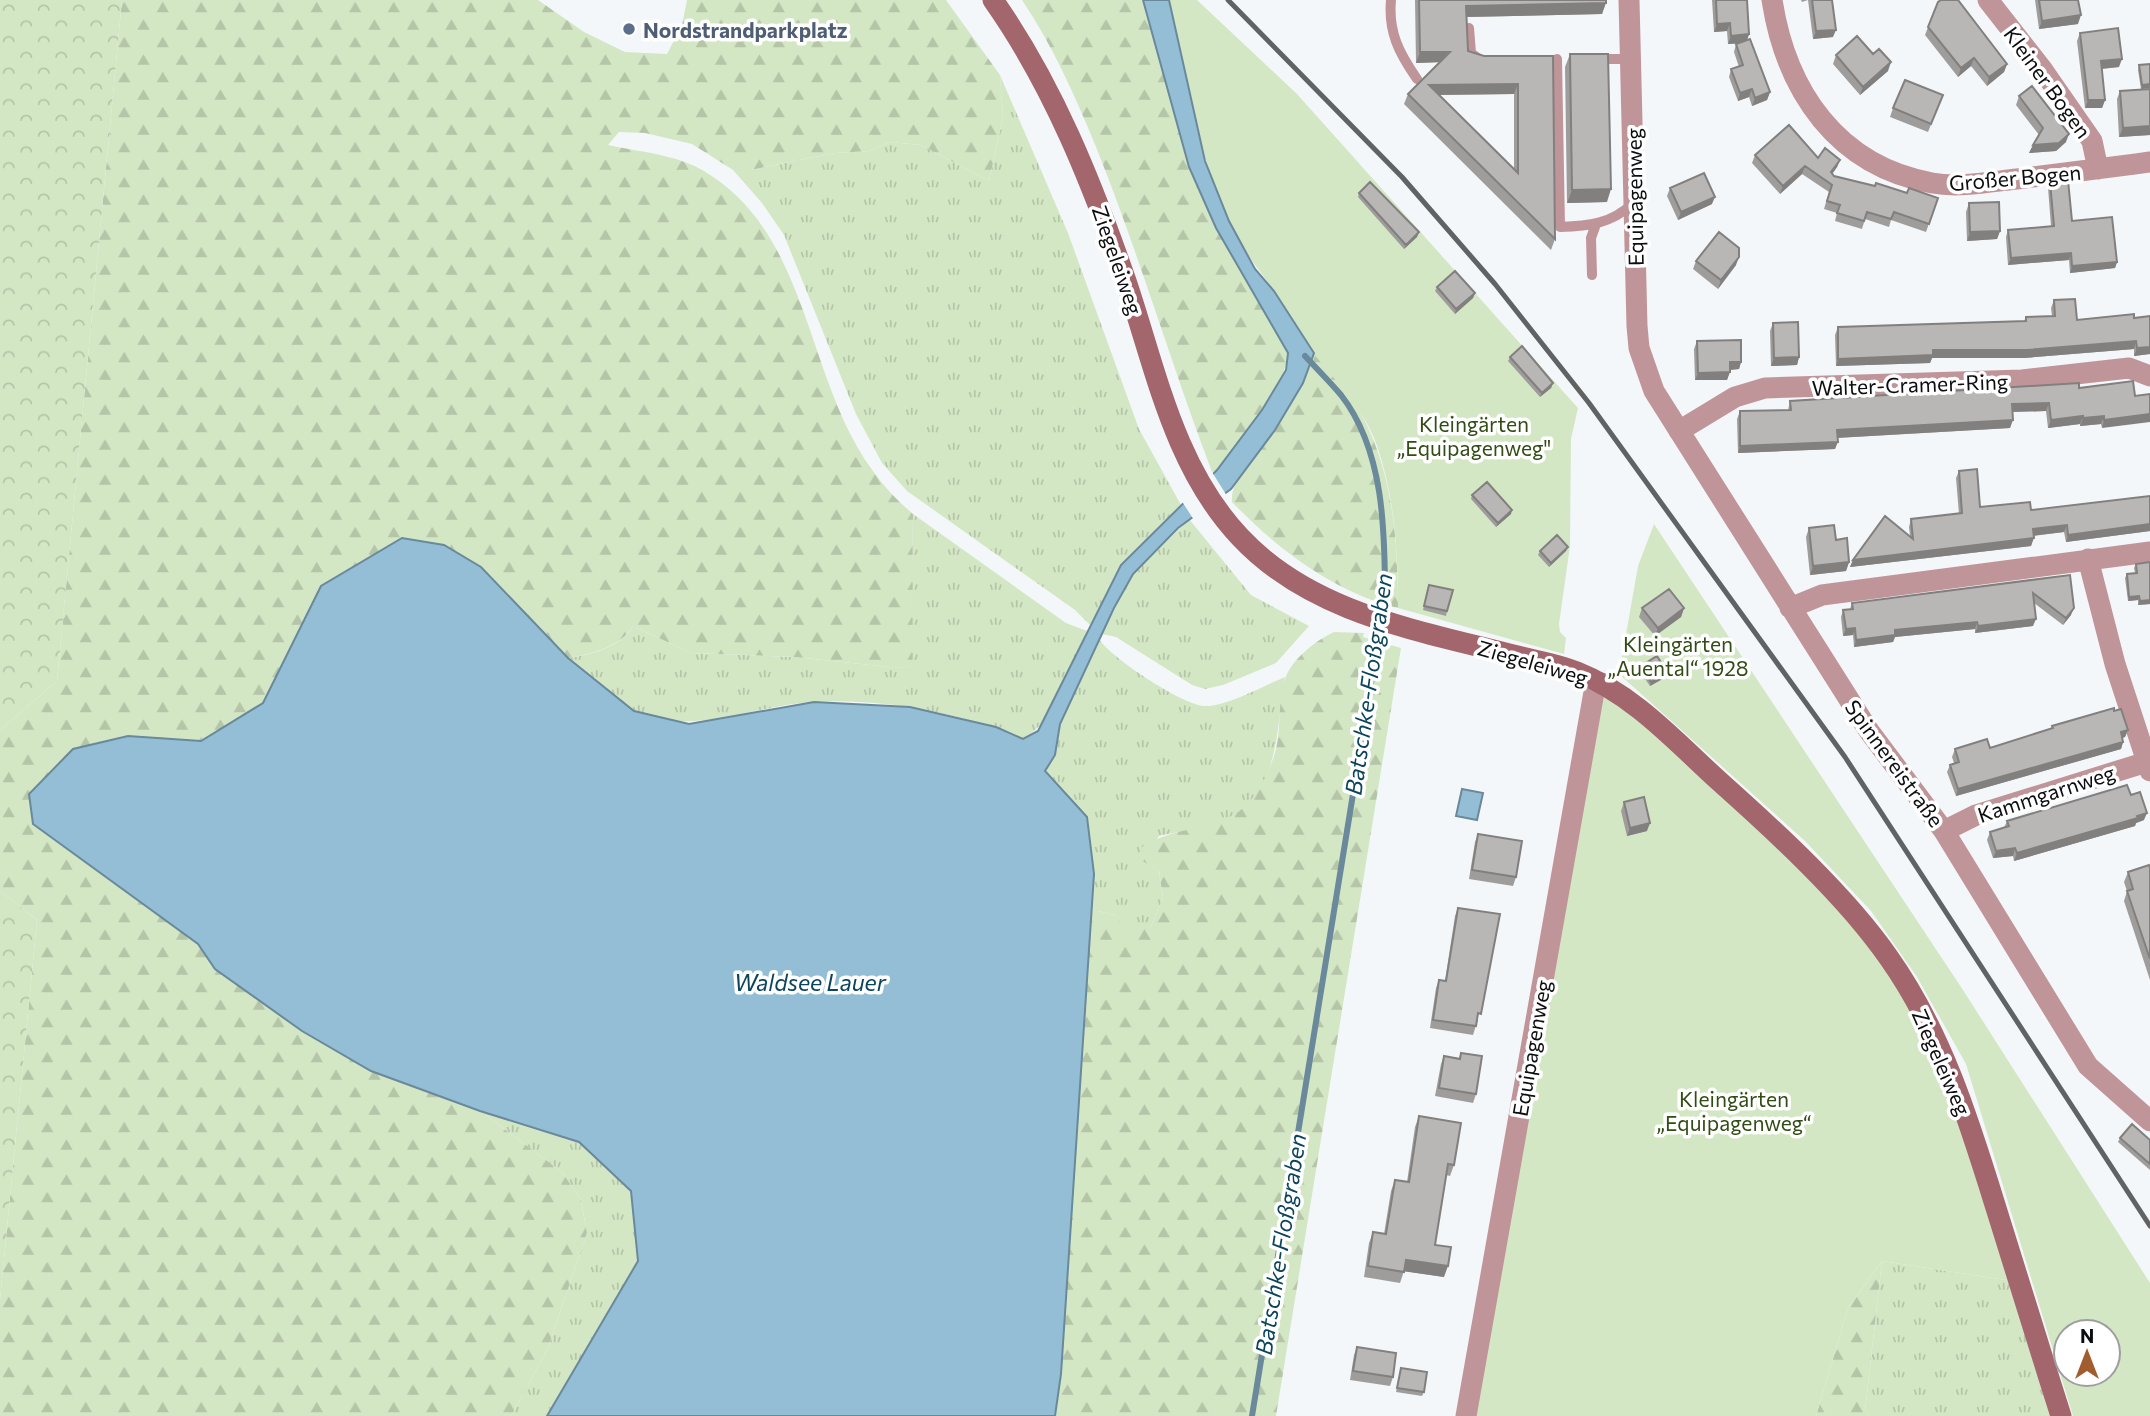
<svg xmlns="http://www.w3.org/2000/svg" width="2150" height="1416" font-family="Commissioner,sans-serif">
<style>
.grass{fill:url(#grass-tufts)}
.forest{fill:url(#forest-firs)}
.park{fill:url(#park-crowns)}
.garden{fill:#d4e7c5;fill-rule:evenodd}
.water{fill:#93bed6;stroke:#6a899a;stroke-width:2}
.pier{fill:#f4f7f9}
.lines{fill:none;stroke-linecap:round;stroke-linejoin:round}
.stream{stroke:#6a899a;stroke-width:6}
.lane{stroke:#c09599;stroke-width:10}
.street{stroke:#c09599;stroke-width:21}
.secondary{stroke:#a3666d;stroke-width:21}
.rail{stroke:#616264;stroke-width:5}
.wall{fill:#9f9d9c;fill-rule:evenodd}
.shaded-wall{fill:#82807f}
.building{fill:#b9b7b5;stroke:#82807f;stroke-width:2;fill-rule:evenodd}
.service-dot{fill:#5c6f8a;stroke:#fff;stroke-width:2.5}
.labels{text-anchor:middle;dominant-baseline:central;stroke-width:7;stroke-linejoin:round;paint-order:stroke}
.service-label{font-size:21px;font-weight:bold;fill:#4e5e75;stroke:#fff;text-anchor:start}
.street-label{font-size:21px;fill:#0c0d0e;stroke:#fff}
.park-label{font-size:21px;fill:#324c15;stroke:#fff}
.water-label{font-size:23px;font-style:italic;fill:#0b445d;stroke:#fff}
</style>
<defs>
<pattern id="grass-tufts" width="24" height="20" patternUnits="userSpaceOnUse" patternTransform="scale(1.75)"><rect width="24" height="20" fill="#d4e7c5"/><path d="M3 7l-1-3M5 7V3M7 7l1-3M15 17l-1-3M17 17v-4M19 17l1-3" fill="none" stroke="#b5c5a8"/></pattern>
<pattern id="forest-firs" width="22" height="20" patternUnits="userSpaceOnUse" patternTransform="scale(1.75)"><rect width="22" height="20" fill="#d4e7c5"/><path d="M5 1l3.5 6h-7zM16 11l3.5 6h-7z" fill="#b5c5a8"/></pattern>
<pattern id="park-crowns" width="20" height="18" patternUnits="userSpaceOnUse" patternTransform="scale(1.75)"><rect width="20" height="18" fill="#d4e7c5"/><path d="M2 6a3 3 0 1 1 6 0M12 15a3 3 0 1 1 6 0" fill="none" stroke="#b5c5a8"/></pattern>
</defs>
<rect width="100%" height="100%" fill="#f4f7f9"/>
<!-- grass -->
<path class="grass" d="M1000,75L1068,233L1139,429L1181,505L1121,565L1090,625L1075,610L907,491L882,463L856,414L784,235L762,203L733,170H750L835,153L870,151L890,142L921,145L989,181L1003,117Z
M913,514L1066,623L1087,631C1071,666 1058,719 1023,739C962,713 881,698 814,702C754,705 694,737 635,712C617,704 585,672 568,658C591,654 621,648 633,626L691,653L795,657L899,668L910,665Z
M1189,519L1251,595L1309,626L1276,663L1223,685L1205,689L1192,685L1116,637L1102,634L1133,574Z
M1099,639C1111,658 1180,703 1203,706C1224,708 1265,685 1285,677C1277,721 1280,779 1242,810C1224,825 1181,831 1159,836L1142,860L1159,871L1163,898L1150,929H1123L1116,915L1092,910L1094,874L1045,771L1055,755L1060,724Z
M480,1111L579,1142L631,1191L638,1261L547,1416H511L548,1348L587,1233L581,1200L562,1172Z
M1882,1261L2019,1282L2061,1416H1869L1865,1411Z"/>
<!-- forest -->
<path class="forest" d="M122,0H538L584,32L625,52L667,54L682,25L687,0H946L1000,75L1003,117L989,181L921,145L890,142L870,151L835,153L750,170H733L692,144L645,133L619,132L608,145C640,152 675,154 704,171C811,234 805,380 873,471C884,487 898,501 913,514L911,665L899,668L795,657L691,653L633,626C621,647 591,654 568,658L481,567L321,586L263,703L201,741L128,736L126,889L198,944L216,969L371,1071L480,1111L562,1172L581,1200L587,1233L548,1348L511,1416H0V1300L37,920L0,891V730L57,681Z
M1022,0H1143L1189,167L1216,228L1288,353C1283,396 1243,436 1217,470L1212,472C1171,364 1139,254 1096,147C1075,96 1053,46 1022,0Z
M1314,353C1324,365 1337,377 1346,390C1392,453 1398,533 1398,608C1334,592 1277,549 1232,502C1230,475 1262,450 1277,428C1292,404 1304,380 1314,353Z
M1334,632L1364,633L1363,637L1401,648L1276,1416H1055L1061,1374L1092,910L1116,915L1124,929H1150L1163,898L1159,871L1141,860L1142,847C1171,827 1219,829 1242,809C1259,795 1273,765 1277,744C1281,723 1278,700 1285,679C1292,659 1315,641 1334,632Z
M1882,1261L1865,1411L1869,1416H1816L1848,1308Z"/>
<!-- park -->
<path class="park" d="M0,0H122L57,681L0,730Z
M0,891L37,920L0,1300Z"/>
<!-- garden -->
<path class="garden" d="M1169,0H1197L1297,94L1578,408L1571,439L1570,546L1559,624L1560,632L1566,638L1564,654L1398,608C1398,553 1395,498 1377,446C1365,410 1337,383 1314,354C1299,335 1289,311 1274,291C1258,268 1240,247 1228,220C1196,151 1188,73 1169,0Z
M1654,524L1963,990L2150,1283V1416H2073L1966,1064L1917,977L1871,911L1805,841L1619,674L1638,566ZM2066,1332H2108V1374H2066Z
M1602,683L1735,795L1911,993L2019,1282L1882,1261L1848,1308L1816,1416H1466Z"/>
<!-- water -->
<path class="water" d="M1143,0H1169L1205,161L1229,221L1255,269L1274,291L1314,353L1303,383L1275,430L1231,489L1178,528L1133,574L1114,608L1060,724L1055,755L1045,771L1087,817L1094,874L1061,1374L1055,1416H547L638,1261L631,1191L579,1142L480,1111L371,1071L302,1031L215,969L198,944L33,824L29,794L73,749L128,736L201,741L263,703L321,586L402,538L444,545L481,567L568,658L634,711L689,724L814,702L910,707L996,727L1023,739L1038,731L1121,565L1217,470L1262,410L1286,370L1288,353L1216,228L1189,167Z
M1462,789L1483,793L1477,820L1456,816Z"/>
<!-- pier -->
<path class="pier" d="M1212,472L1227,496L1194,520L1181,500Z"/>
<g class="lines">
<!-- stream -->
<path class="stream" d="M1252,1416L1385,597C1385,531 1384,450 1341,395C1330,382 1317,369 1305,356"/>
<!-- lane -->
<path class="lane" d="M1391,0C1388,32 1399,53 1417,79
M1469,28L1471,53L1479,59
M1557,59L1560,227C1588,226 1611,224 1632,204
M1597,59H1630
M1592,275L1591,238L1596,224"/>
<!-- street -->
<path class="street" d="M1629,0L1637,326L1639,348L1654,391L1869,731L1944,831L2088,1066L2150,1121
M1772,0C1786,91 1837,166 1932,183C1959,188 1990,182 2017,179C2062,173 2106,168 2150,162
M1988,0L2042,69L2092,141L2098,169
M1679,431L1735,397L1765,388L2022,380L2129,368L2150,376
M2088,559L2115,664L2150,771
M1790,608L1822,595L2150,552
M1944,831L1976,815L2150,761
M1466,1416L1594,692L1602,683"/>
<!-- secondary -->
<path class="secondary" d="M993,0C1053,85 1092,183 1126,281C1156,370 1174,467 1240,537C1311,613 1417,630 1513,655C1534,660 1557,664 1577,672C1633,694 1675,741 1719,781C1775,831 1846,896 1889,958C1942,1033 1969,1121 1996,1208C2018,1278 2039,1347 2061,1416"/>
<!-- rail -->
<path class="rail" d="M1228,0L1402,177L1495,284L1589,403L1845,757L2150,1226"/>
</g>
<!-- wall -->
<path class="wall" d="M1415,0H1606L1602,14L1467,17L1468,51L1484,56H1553L1555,239L1551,250L1404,104L1408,94L1439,62L1416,63ZM1514,94V169L1440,95Z
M1712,0H1747L1749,34L1747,41L1770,92L1767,100L1752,106L1749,97L1738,101L1729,77L1731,69L1739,67L1734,52L1736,44L1741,43L1728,44L1727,31L1714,32Z
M1801,0H1832L1833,37L1813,39L1808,0L1802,2Z
M2035,0H2078V24L2039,29Z
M1938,2L2007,64L2004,72L1987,86L1971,66L1958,77L1925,35Z
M2080,33L2119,67L2102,69L2105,100L2102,108H2085L2077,41Z
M1570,54L1607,202L1567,203L1565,67Z
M1836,55L1888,71L1860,95L1833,64Z
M2150,64V88L2141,89L2138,70L2139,65Z
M2150,89V135L2119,137L2117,99L2120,91Z
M1943,95L1928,132L1890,117L1893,108Z
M2019,96L2066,142L2056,151L2029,153L2039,135L2016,105Z
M1755,155L1840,160L1837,167L1832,174L1834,176L1907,193L1938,198L1926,232L1891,220L1889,227L1865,219L1862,229L1835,221L1837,213L1824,209L1829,192L1802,174L1780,194L1752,163Z
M2050,182L2072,221L2117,262L2115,268L2070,273L2069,260L2008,265L2006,237L2008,230L2051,226L2048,188Z
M1670,188L1712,204L1678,220L1667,196Z
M1359,193L1419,232L1417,237L1404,249L1358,197Z
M1969,203L2000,231L1997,239L1967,241L1966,212Z
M1696,261L1736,265L1718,289L1693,269Z
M1437,287L1475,293L1473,298L1455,314L1435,291Z
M2054,300L2077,320L2134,318L2150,316V354L2134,356V349L2024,358H1932L1930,363L1836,366L1835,335L1838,327L2024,321L2026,317L2052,316L2051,308Z
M1773,323L1799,357L1797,365L1771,366L1770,331Z
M1697,341L1741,362L1739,369L1730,370L1727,380H1695L1694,349Z
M1510,357L1553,383L1551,388L1540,397L1508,361Z
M2133,381L2102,428L2101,424L2080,426V424L2048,428L2046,411L2013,412L2010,428L1837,438L1835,449L1738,453L1737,419L1740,411L1788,410L1790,401L2079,388Z
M1959,471L1980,507L2031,510L2150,496V531L2066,542L2064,532L2033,536L2031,546L1850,567L1853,560L1910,536L1909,527L1911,519L1959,514L1956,478Z
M1472,495L1511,514L1496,527L1471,499Z
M1809,528L1836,540L1849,562L1846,571L1810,575L1806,537Z
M1568,547L1566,551L1549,567L1538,555L1540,551Z
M2136,564L2150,604L2138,605V600L2128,601L2125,578L2127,574L2135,573L2134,568Z
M2070,575L2071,615L2063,625L2034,603L2033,626L1975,633V629L1895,637L1893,642L1854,647L1853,635L1843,636L1841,617L1843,610L1850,609L1852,603Z
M1428,589L1447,611L1446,616L1423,610Z
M1642,608H1684L1681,617L1655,636L1639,617Z
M1641,666L1667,672L1666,677L1650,686L1639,670Z
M2114,711L2128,730L2125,737L2122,738L2123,742L2121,749L1956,796L1947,772L1950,765L1954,763L1952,757L1955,749L1990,748L2051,729L2052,726Z
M2131,795L2144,820L2136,823L2135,826L2014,861L2013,856L1993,858L1987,840L1990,832L2004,828L2007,821Z
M1624,802L1647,831L1627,836L1621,811Z
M1478,834L1516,877L1513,886L1469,879L1475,842Z
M2150,868V980L2124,901L2127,891L2124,882L2128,872Z
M1458,908L1478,1022H1477L1473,1035L1430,1028L1436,988L1439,980L1445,981L1455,916Z
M1461,1053L1476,1094L1473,1103L1435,1096L1441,1064L1444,1056L1459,1058Z
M1419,1116L1454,1165L1450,1176L1446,1175L1435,1245L1444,1277L1404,1271L1400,1283L1364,1277L1369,1243L1373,1232L1384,1234L1391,1191L1395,1180L1407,1182L1415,1127Z
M2120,1138L2150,1140V1170L2118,1142Z
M1357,1347L1393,1377L1390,1386L1350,1380L1354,1355Z
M1401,1368L1424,1392L1422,1396L1396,1392Z"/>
<!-- shaded-wall -->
<path class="shaded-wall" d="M1606,3L1602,14L1463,17L1466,6Z
M2081,15L2078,24L2039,29L2042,21Z
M1730,23L1727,31L1714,32L1717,24Z
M1836,30L1833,37L1813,39L1816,31Z
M1749,34L1746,43L1728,44L1731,36Z
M1420,52H1450L1446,62L1416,63Z
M1974,58L1971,66L1958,77L1961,68Z
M2122,59L2119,67L2098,69L2101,61Z
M1891,62L1888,71L1860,95L1863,87Z
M2007,64L2004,72L1987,86L1989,77Z
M1518,84L1514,94L1425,95L1429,85Z
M2150,84V88L2141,89L2142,85Z
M1752,89L1749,97L1738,101L1740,93Z
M1770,92L1767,100L1752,106L1755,98Z
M2088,100H2105L2102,108H2085Z
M2150,126V135L2119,137L2123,128Z
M2069,134L2066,142L2056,151L2029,153L2033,145Z
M1840,160L1837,167L1828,180L1831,172Z
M1805,166L1802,174L1780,194L1783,186Z
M1611,189L1607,202L1567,203L1572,190Z
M1715,197L1712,204L1678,220L1681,212Z
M2000,231L1997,239L1967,241L1970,232Z
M1419,232L1417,237L1404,249L1406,245Z
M2071,253L2069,260L2008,265L2011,258Z
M1739,257L1736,265L1718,289L1721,280Z
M2117,262L2115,268L2070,273L2072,266Z
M1475,293L1473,298L1455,314L1456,309Z
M2136,341L2134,349L2024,358H1932L1930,363L1836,366L1838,359L1933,350Z
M2150,347V354L2134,356L2137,348Z
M1799,357L1797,365L1771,366L1774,358Z
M1730,362H1741L1739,369L1727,370Z
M1730,372L1727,380H1695L1698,373Z
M1553,383L1551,388L1540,397L1542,393Z
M2049,403L2046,411L2009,412L2012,404Z
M2150,414V422L2102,428L2104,420Z
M2083,416L2080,424L2048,428L2051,420Z
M2104,416L2101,424L2080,426L2083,418Z
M2013,420L2010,428L1834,438L1837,430Z
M1838,442L1835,449L1738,453L1740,446Z
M1512,510L1511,514L1496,527L1498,523Z
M2150,524V531L2066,542L2068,535Z
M2067,525L2064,532L2030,536L2033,529Z
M2034,538L2031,546L1850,567L1853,560Z
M1568,547L1566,551L1549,567L1551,563Z
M1849,562L1846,571L1810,575L1813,566Z
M2139,596L2138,600L2128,601L2129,597Z
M2150,600V604L2138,605L2140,601Z
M1684,608L1681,617L1655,636L1658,628Z
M2074,608L2071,615L2063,625L2066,618Z
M2036,619L2033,626L1975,633L1978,626Z
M1977,622L1975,629L1895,637L1893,642L1854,647L1856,640L1895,630Z
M1855,628L1853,635L1843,636L1846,629Z
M1667,672L1666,677L1650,686L1651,682Z
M2128,730L2125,737L2118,739L2121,732Z
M2123,742L2121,749L1956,796L1958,789Z
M2147,813L2144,820L2136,823L2135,826L2014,861L2017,853Z
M1650,823L1647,831L1627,836L1630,828Z
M2015,848L2013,856L1993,858L1996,851Z
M1406,1260L1448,1266L1444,1277L1402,1271Z"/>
<!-- building -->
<path class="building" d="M1419,0H1606V3L1466,6L1468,51L1484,56H1553L1555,239L1408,94L1450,52H1420ZM1518,84V173L1429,85Z
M1716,0H1747L1749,34L1731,36L1730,23L1717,24Z
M1812,0H1832L1836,30L1816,31Z
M1941,0H1958L2007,64L1989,77L1974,58L1961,68L1928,27L1938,2Z
M2039,0H2078L2081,15L2042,21Z
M2118,28L2122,59L2101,61L2105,100H2088L2080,33Z
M1857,36L1873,54L1879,49L1891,62L1863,87L1836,55Z
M1750,39L1770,92L1755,98L1752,89L1740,93L1731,69L1743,65L1736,44Z
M1570,54H1608L1611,189L1572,190Z
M2150,64V84L2142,85L2139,65Z
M1905,80L1943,95L1931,124L1893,108Z
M2032,86L2069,134L2059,143L2033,145L2043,128L2019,96Z
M2150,89V126L2123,128L2120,91Z
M1789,125L1818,158L1825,148L1840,160L1831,172L1834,176L1875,186L1876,183L1907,193L1909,188L1938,198L1929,224L1894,212L1891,219L1867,212L1864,221L1837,213L1840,205L1827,201L1832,185L1805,166L1783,186L1755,155Z
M1704,173L1715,197L1681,212L1670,188Z
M2068,180L2072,221L2112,217L2117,262L2072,266L2071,253L2011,258L2008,230L2054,226L2050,182Z
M1370,182L1419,232L1406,245L1359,193Z
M1999,202L2000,231L1970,232L1969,203Z
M1719,232L1739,248V257L1721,280L1696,261Z
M1455,271L1475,293L1456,309L1437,287Z
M2075,299L2077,320L2134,314V318L2150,316V347L2137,348L2136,341L2027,350H1933V355L1838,359V327L2026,321V317L2055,316L2054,300Z
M1798,322L1799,357L1774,358L1773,323Z
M1741,340V362H1730V372L1698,373L1697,341Z
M1522,346L1553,383L1542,393L1510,357Z
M2133,381L2135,396L2150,394V414L2104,420V416L2083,418V416L2051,420L2049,403L2012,404L2013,420L1837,430L1838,442L1740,446V411L1791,410L1790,401L2079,383V388Z
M1977,469L1980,507L2030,502L2031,510L2150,496V524L2068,535L2067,525L2033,529L2034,538L1853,560L1885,516L1913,539L1911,519L1962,513L1959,471Z
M1487,482L1512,510L1498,523L1472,495Z
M1834,525L1836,540L1847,538L1849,562L1813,566L1809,528Z
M1557,535L1568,547L1551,563L1540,551Z
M2150,562V600L2140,601L2139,596L2129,597L2127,574L2137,573L2136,564Z
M2070,575L2074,608L2066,618L2033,593L2036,619L1978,626L1977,622L1895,630V635L1856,640L1855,628L1846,629L1843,610L1853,609L1852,603Z
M1429,585L1453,590L1447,611L1424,606Z
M1669,589L1684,608L1658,628L1642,608Z
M1657,656L1667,672L1651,682L1641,666Z
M2114,708V711L2121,709L2128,730L2121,732L2123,742L1958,789L1950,765L1959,762L1955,749L1987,739L1990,748L2053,728L2052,726Z
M2127,785L2131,795L2140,792L2147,813L2137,816L2138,818L2017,853L2015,848L1996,851L1990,832L2009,826L2007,821Z
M1644,797L1650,823L1630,828L1624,802Z
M1478,834L1522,841L1516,877L1472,870Z
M2149,865L2150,868V959L2127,891L2133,889L2128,872Z
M1458,908L1500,914L1481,1014L1478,1013L1476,1026L1433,1020L1439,980L1446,981Z
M1461,1053L1482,1056L1476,1094L1439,1088L1444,1056L1460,1059Z
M1419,1116L1461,1123L1454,1165L1448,1164L1435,1245L1451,1247L1448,1266L1406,1260L1404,1272L1368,1266L1373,1232L1386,1234L1395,1180L1409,1182Z
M2132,1124L2150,1140V1164L2120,1138Z
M1357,1347L1396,1353L1393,1377L1353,1371Z
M1401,1368L1427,1372L1424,1392L1397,1388Z"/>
<!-- markers -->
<circle class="service-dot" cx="629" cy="29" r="7"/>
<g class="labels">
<!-- service labels -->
<g class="service-label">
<text x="643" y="29">Nordstrandparkplatz</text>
</g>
<!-- street labels -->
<g class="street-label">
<text transform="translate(2048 82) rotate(54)">Kleiner Bogen</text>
<text transform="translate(2015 177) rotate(-5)">Großer Bogen</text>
<text transform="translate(1634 197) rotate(-91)">Equipagenweg</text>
<text transform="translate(1118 260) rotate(71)">Ziegeleiweg</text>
<text transform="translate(1910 384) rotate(-2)">Walter-Cramer-Ring</text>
<text transform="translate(1533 662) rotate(16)">Ziegeleiweg</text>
<text transform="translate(1895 763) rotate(54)">Spinnereistraße</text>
<text transform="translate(2046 793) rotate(-18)">Kammgarnweg</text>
<text transform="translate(1531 1048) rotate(-80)">Equipagenweg</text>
<text transform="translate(1942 1062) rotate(66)">Ziegeleiweg</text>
</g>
<!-- park labels -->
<g class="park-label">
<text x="1474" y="423">Kleingärten<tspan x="1474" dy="24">„Equipagenweg"</tspan></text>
<text x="1678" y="643">Kleingärten<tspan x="1678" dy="24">„Auental“ 1928</tspan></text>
<text x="1734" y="1098">Kleingärten<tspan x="1734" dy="24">„Equipagenweg“</tspan></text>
</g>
<!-- water labels -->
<g class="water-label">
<text transform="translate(1368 684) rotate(-82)">Batschke‐Floßgraben</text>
<text x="810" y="982">Waldsee Lauer</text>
<text transform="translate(1280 1244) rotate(-81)">Batschke‐Floßgraben</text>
</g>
</g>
<!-- north arrow -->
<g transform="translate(2087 1353)"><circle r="33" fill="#ffffff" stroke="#9e9e9f" stroke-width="2"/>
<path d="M0-5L12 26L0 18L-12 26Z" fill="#a15d2e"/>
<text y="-10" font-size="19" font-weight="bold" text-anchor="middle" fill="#0c0d0e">N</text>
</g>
</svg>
